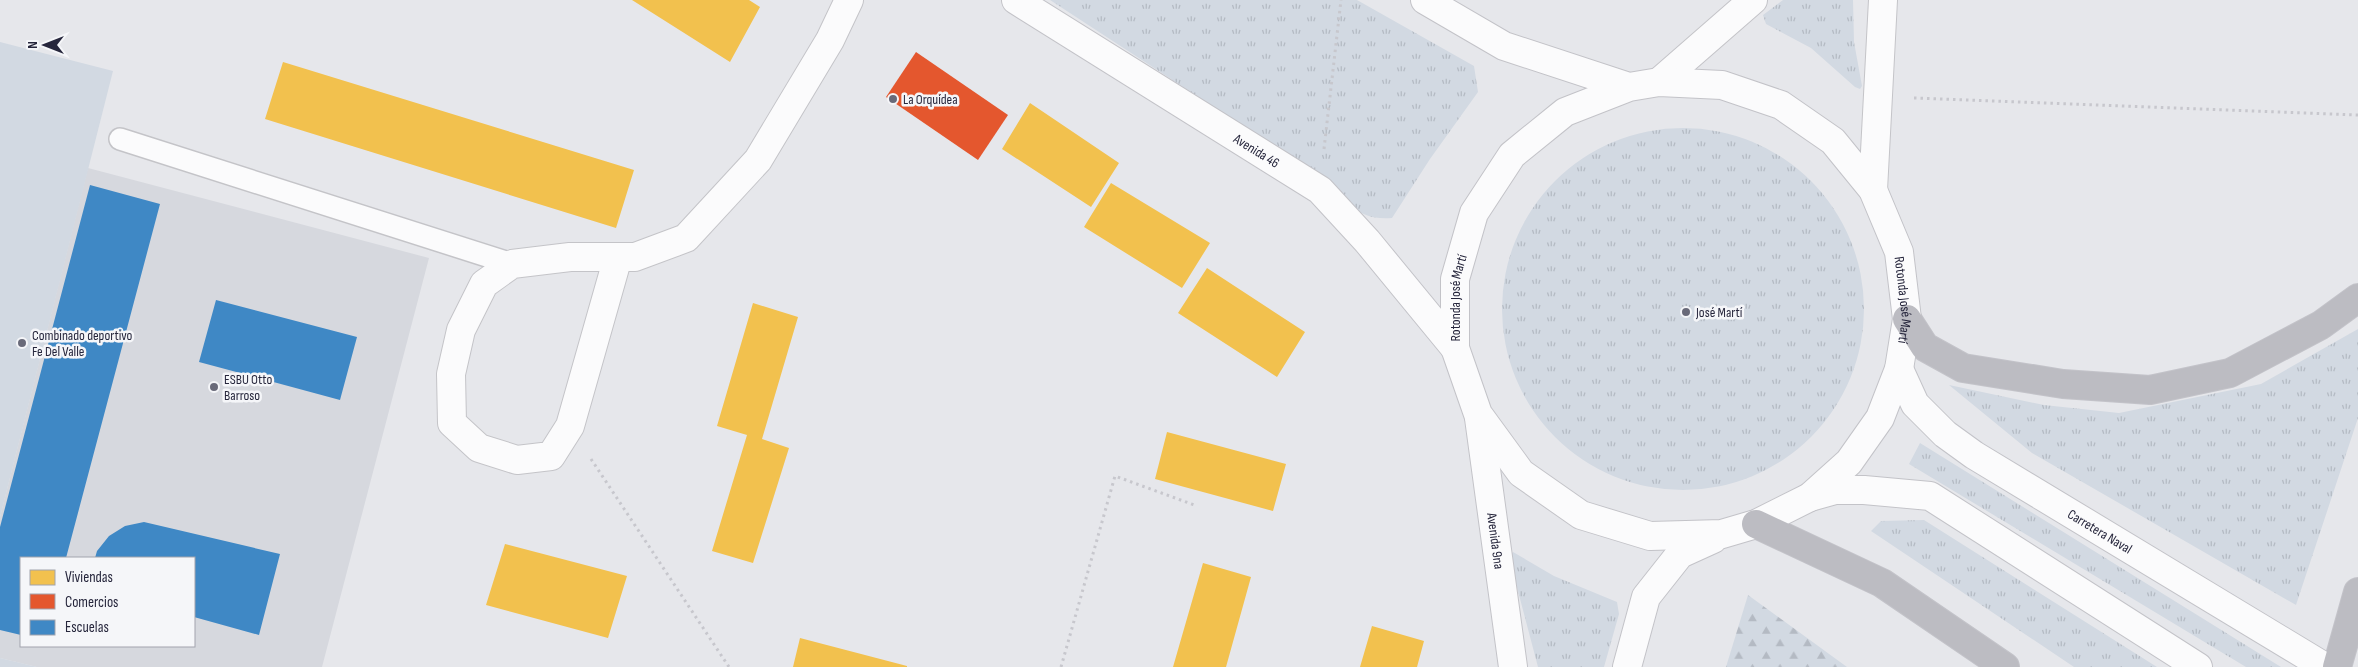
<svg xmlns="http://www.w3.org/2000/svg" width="2358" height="667" font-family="'Sofia Sans Condensed',sans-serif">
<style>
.built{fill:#d6d8de;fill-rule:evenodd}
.grass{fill:url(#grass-tufts)}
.forest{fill:url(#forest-firs)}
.pitch{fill:#d2d9e2}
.homes{fill:#f2c14e}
.shops{fill:#e4572e}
.schools{fill:#3f88c5}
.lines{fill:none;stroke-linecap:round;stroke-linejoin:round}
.lane-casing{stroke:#c4c4c8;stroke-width:24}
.street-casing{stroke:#c4c4c8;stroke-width:30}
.secondary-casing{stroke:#c3c3c8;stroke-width:30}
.highway-casing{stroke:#c3c3c9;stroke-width:30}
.path{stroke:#c7c7cd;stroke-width:3;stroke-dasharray:2.5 4;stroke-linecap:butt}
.lane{stroke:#fbfbfc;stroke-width:21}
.street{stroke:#fbfbfc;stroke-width:28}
.secondary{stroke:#fbfbfc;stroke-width:28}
.highway{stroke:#bcbcc2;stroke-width:28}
.poi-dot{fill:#696a79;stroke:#f5f6f9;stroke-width:2}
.labels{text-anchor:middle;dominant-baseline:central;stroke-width:5;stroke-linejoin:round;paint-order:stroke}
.poi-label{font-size:14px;fill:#26263c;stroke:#f5f6f9;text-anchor:start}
.street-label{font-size:14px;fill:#26263c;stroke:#f5f6f9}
</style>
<defs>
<pattern id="grass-tufts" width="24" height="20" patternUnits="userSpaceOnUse" patternTransform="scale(1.25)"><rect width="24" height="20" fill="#d2d9e2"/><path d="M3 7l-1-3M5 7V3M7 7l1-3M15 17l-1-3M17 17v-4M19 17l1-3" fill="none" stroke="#b4bac3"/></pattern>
<pattern id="forest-firs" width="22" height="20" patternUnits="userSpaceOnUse" patternTransform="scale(1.25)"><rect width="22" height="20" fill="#d2d9e2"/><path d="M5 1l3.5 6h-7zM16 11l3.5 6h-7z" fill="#b4bac3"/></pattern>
</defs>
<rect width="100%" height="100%" fill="#e6e7eb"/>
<!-- built -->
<path class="built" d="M88,168L429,258L322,667H37L0,658V517ZM21,558H194V646H21Z"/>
<!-- grass -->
<path class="grass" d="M1050,0H1357L1474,66L1478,92L1430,159L1392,218C1357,221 1347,201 1324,179Z
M1783,0H1853L1854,42L1862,86L1860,89L1855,87L1811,48L1766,24L1763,15Z
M1502 309a181 181 0 1 1 362 0a181 181 0 1 1-362 0Z
M2358,329V418L2296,605L2032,453L1949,385L2044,405L2119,413L2261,384Z
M1920,443L2281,667H2246L1909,464Z
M1924,520L2157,667H2074L1871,531L1881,521Z
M1513,552L1554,576L1617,602L1619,614L1604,667H1538L1509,557Z"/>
<!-- forest -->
<path class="forest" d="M1748,595L1847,667H1726Z"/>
<!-- pitch -->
<path class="pitch" d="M0,42L113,71L0,517Z
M0,658L37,667H0Z"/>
<!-- homes -->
<path class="homes" d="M632,0H749L760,7L730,62Z
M283,62L634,170L616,228L265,119Z
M1030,103L1119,163L1091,207L1002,149Z
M1111,183L1210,243L1182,288L1084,227Z
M1207,268L1305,332L1277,377L1178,313Z
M753,303L798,317L762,439L789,448L753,563L712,551L747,435L717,426Z
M1167,432L1286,464L1273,511L1155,479Z
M505,544L627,576L608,638L486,605Z
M1203,563L1251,577L1226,667H1173Z
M1372,626L1424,641L1417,667H1360Z
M800,638L907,666V667H793Z"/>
<!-- shops -->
<path class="shops" d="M916,52L1008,115L978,160L886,97Z"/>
<!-- schools -->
<path class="schools" d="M90,185L160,204L66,558H21V635L0,630V527Z
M216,300L357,337L340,400L199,362Z
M144,522L280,554L259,635L194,617V558H95L97,551L109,536L125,526Z"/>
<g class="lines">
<!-- lane casing -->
<g class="lane-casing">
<path id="lane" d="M120,139L512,264"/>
</g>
<!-- street casing -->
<g class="street-casing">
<path id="street" d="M1659,82L1753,0
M1873,190L1883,0
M618,257L570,426L551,456L517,460L479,448L452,423L451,374L461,330L484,284L512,264L570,257H635L686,238L758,160L830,40L849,0"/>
</g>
<!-- secondary casing -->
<g class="secondary-casing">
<g id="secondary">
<path id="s1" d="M1016,0L1320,190L1367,241L1455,348"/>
<path id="s2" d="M1425,0L1504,46L1629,87L1659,82L1722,85L1781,105L1833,141L1873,190L1899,252L1907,319L1899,369L1880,418L1849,462L1810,497L1756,524L1722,534L1650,536L1581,515L1521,473L1478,414L1455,348V279L1474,213L1512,155L1565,112L1629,87"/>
<path id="s3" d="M1899,369L1915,404L1945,434L1974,455L2325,667"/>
<path id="s4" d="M1479,418L1513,667"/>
<path d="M1810,497L1835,490H1864L1930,496L2198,667"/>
<path d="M1627,667L1646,597L1680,554L1713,539"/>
</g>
</g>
<!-- highway casing -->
<g class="highway-casing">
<path id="highway" d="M1907,319L1925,347L1963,368L2063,384L2150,390L2230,373L2321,325L2358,298
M1756,524L1882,583L2005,667
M2337,667L2358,592"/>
</g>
<!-- path -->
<path class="path" d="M1914,98L2358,115
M1324,149L1341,0
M591,459L729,667
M1061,667L1115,476L1197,506"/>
<!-- lane -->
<use href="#lane" class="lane"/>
<!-- street -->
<use href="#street" class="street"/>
<!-- secondary -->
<use href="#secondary" class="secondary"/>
<!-- highway -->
<use href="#highway" class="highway"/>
</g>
<!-- markers -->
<g class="poi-dot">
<circle cx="893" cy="99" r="5"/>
<circle cx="1686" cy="312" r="5"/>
<circle cx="22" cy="343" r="5"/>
<circle cx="214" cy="387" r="5"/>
</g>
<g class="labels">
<!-- poi labels -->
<g class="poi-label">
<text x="903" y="99">La Orquídea</text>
<text x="1696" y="312">José Martí</text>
<text x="32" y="335">Combinado deportivo<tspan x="32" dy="16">Fe Del Valle</tspan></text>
<text x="224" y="379">ESBU Otto<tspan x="224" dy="16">Barroso</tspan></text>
</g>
<!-- street labels -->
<g class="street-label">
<text stroke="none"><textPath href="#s1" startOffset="284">Avenida 46</textPath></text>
<text stroke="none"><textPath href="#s2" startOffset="1356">Rotonda José Martí</textPath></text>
<text stroke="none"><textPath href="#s2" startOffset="621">Rotonda José Martí</textPath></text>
<text stroke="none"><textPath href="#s3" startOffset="264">Carretera Naval</textPath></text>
<text stroke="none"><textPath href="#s4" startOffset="124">Avenida 9na</textPath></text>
</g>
</g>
<!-- legend -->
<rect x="20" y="557" width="175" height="90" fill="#f5f6f9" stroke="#a2a3ad"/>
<rect x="30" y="570" width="25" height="15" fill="#f2c14e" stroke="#a2a3ad"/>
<text x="65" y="582" font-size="15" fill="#26263c">Viviendas</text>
<rect x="30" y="594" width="25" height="15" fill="#e4572e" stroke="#a2a3ad"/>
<text x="65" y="607" font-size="15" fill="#26263c">Comercios</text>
<rect x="30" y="620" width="25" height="15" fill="#3f88c5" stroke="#a2a3ad"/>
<text x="65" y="632" font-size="15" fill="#26263c">Escuelas</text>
<!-- north arrow -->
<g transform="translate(45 45) rotate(270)" stroke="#f5f6f9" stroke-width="4" paint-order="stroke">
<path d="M0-4L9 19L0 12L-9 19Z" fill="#26263c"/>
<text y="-8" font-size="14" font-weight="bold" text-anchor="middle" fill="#26263c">N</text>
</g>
</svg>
